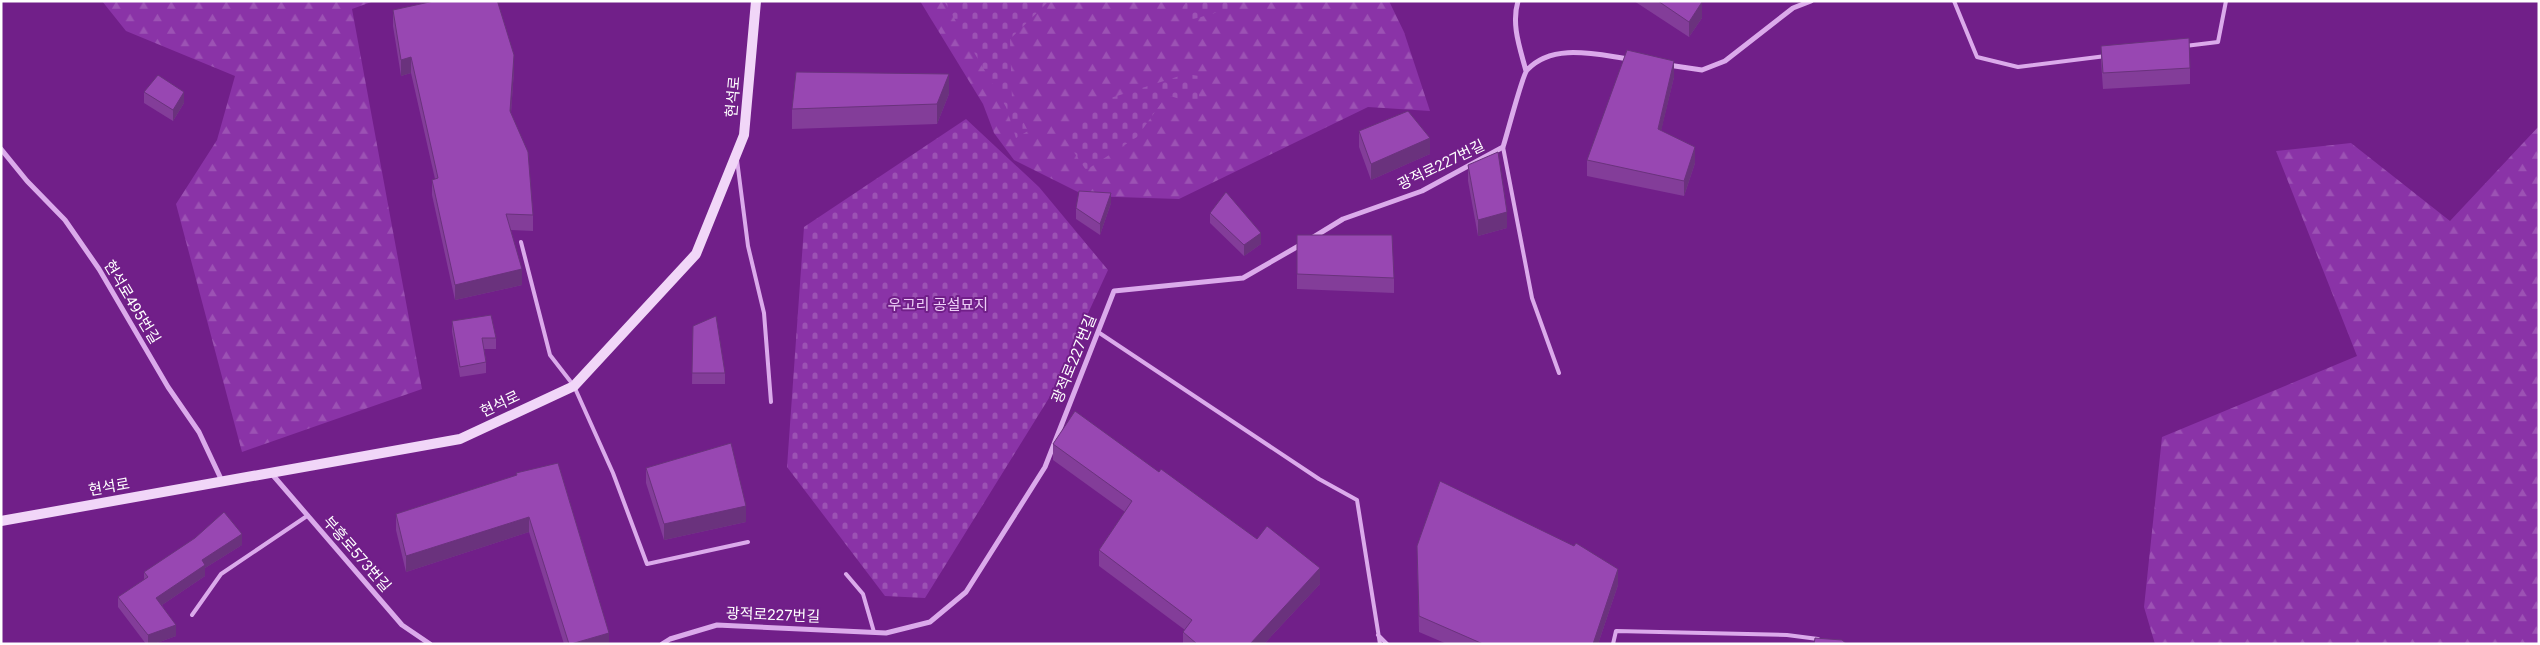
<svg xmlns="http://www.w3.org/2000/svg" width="2540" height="645" font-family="Roboto,'Noto Sans KR',sans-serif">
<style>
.forest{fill:url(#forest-firs)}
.cemetery{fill:url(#cemetery-stones)}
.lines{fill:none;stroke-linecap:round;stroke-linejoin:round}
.lane{stroke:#dbaaeb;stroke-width:4}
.street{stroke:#dbaaeb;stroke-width:5}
.secondary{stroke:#f1d6f8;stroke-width:10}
.wall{fill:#833d99}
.shaded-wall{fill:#6a327d}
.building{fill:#9847b2;stroke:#6a327d}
.labels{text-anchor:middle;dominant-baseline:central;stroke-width:4;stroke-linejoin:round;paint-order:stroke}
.street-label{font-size:15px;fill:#fff;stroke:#711f89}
.park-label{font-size:15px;fill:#eecff8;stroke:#711f89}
</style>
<defs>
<pattern id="forest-firs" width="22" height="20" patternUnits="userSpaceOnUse" patternTransform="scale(1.25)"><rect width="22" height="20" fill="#8a33a7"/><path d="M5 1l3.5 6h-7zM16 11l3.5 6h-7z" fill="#9c52b4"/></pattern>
<pattern id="cemetery-stones" width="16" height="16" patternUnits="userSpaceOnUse" patternTransform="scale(1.25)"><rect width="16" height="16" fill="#8a33a7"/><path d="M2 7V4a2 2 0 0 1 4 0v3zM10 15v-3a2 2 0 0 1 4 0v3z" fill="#9c52b4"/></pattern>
</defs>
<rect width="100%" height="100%" fill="#711f89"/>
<!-- forest -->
<path class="forest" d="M102,1H374L352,9L422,389L242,452L176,204L217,140L235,76L126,31Z
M920,1H1389L1404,32L1430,111L1368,107L1179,199L1086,196L1014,160L994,133L983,104Z
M2539,126V644H2155L2144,607L2162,437L2357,356L2276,151L2351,143L2450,221Z"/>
<!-- cemetery -->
<path class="cemetery" d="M944,1H1049L1010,39L1012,100L1028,131L1016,138L1006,107Z
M1187,1H1237L1239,6L1180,23V11Z
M1186,74L1199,76V105L1167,95L1137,137L1086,170L1063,136L1101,101Z
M966,119L1039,187L1108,270L1049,398L925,598L885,596L787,467L804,227Z"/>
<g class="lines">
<!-- lane -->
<path class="lane" d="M1954,1L1977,57L2018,67L2106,56
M2185,46L2218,42L2226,1
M1503,147L1532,298L1559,373
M737,160L748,246L764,313L771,402
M521,242L550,355L574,386L613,473L647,564L748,542
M1098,332L1319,479L1357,500L1380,644
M846,574L863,594L874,632
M192,615L221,574L307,516
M1378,635L1387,644
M1613,644L1616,631L1787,635L1818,639"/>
<!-- street -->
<path class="street" d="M1518,1C1511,25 1520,48 1526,71
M1668,65L1702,70L1725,61L1793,8L1811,1
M1,149L27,181L65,220L99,269L168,387L199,432L222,481
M1312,238L1343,219L1422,191L1503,147C1507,135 1522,76 1527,70C1553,42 1598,55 1630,59
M271,473L402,625L430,644
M662,644L670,639L717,625L886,633L930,622L966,592L1045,467L1114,291L1243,278L1302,244"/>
<!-- secondary -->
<path class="secondary" d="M1,521L460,439L574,386L696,254L744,135L756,1"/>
</g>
<!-- wall -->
<path class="wall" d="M1634,1H1701L1702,18L1689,37Z
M393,10L514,70L511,113L533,215V231L511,230L522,285L455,300L432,195V180L435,179L411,73L401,76L393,26Z
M2101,46L2190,68V84L2103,89L2101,61Z
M1674,77L1661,130L1695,163L1684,196L1587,176V160Z
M144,92L184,103L173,121L144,103Z
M949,94L937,124L792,129V109Z
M1359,131L1430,154L1371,180L1359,147Z
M1468,165L1507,228L1478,236L1468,181Z
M1111,203L1100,235L1076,219V208Z
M1210,213L1261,244L1244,256L1210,223Z
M1297,235L1394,278V293L1297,289Z
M452,321L496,338V349H484L486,362V373L460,377L452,332Z
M693,326L725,373V384H692Z
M1053,444L1159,472L1320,584L1264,644H1183V632L1185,630L1099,566V550L1125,512L1053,460Z
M646,468L746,522L664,540L646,483Z
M516,473L609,644H564L529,532L406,572L396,530V514L516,476Z
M242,545L205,568V576L162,605L176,636L154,644H146L118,607V597L144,580V572Z
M1417,546L1618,585L1598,644H1447L1419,632Z"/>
<!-- shaded-wall -->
<path class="shaded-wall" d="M1702,2V18L1689,37V22Z
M514,55V70L510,126V111Z
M411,57V73L401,76V60Z
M1674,61V77L1658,144V129Z
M949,74V94L937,124V104Z
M184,92V103L173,121V110Z
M1430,138V154L1371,180V164Z
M1695,147V163L1684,196V181Z
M1111,193V203L1100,235V224Z
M1507,212V228L1478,236V220Z
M1261,233V244L1244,256V245Z
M522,269V285L455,300V285Z
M746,506V522L664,540V524Z
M529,517V532L406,572V556Z
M242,534V545L205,568V576L156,609V598L202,560Z
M1320,568V584L1264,644H1250Z
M1618,569V585L1598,644H1593Z
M176,625V636L154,644H148V635Z
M609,633V644H571Z"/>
<!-- building -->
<path class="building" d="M434,1H497L498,3L514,55L510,111L528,152L533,215L506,214L522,269L455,285L432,180L438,178L411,57L401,60L393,10Z
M1658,1H1701L1702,2L1689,22Z
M2189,38L2190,68L2103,73L2101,46Z
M1627,50L1674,61L1658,129L1695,147L1684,181L1587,160Z
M796,72L949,74L937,104L792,109Z
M158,75L184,92L173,110L144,92Z
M1408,111L1430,138L1371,164L1359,131Z
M1498,152L1507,212L1478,220L1468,165Z
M1079,191L1111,193L1100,224L1076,208Z
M1226,192L1261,233L1244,245L1210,213Z
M1297,235H1392L1394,278L1297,274Z
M491,315L496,338H482L486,362L460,367L452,321Z
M716,316L725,373H692L693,326Z
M1075,411L1159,472L1161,469L1257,539L1267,526L1320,568L1250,644H1197L1183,632L1192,620L1099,550L1132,501L1053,444Z
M731,443L746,506L664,524L646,468Z
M558,463L609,633L571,644H569L529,517L406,556L396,514L517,475L516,473Z
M1440,481L1574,546L1576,543L1618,569L1593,644H1483L1419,616L1417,546Z
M224,512L242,534L202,560L205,565L156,598L176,625L148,635L118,597L148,577L144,572L195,538Z
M1815,638L1842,640L1847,644H1814Z"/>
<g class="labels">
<!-- street labels -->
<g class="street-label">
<text transform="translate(733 97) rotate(-85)">현석로</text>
<text transform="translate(1441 165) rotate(-26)">광적로227번길</text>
<text transform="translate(132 302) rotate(59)">현석로495번길</text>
<text transform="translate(1074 359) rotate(-68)">광적로227번길</text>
<text transform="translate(500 404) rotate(-25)">현석로</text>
<text transform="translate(109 487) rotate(-10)">현석로</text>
<text transform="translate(357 554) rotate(49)">부흥로573번길</text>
<text transform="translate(773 615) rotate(2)">광적로227번길</text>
</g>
<!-- park labels -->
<g class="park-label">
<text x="938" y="305">우고리 공설묘지</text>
</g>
</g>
<!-- border -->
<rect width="2540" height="645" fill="none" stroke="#ffffff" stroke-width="5"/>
</svg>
